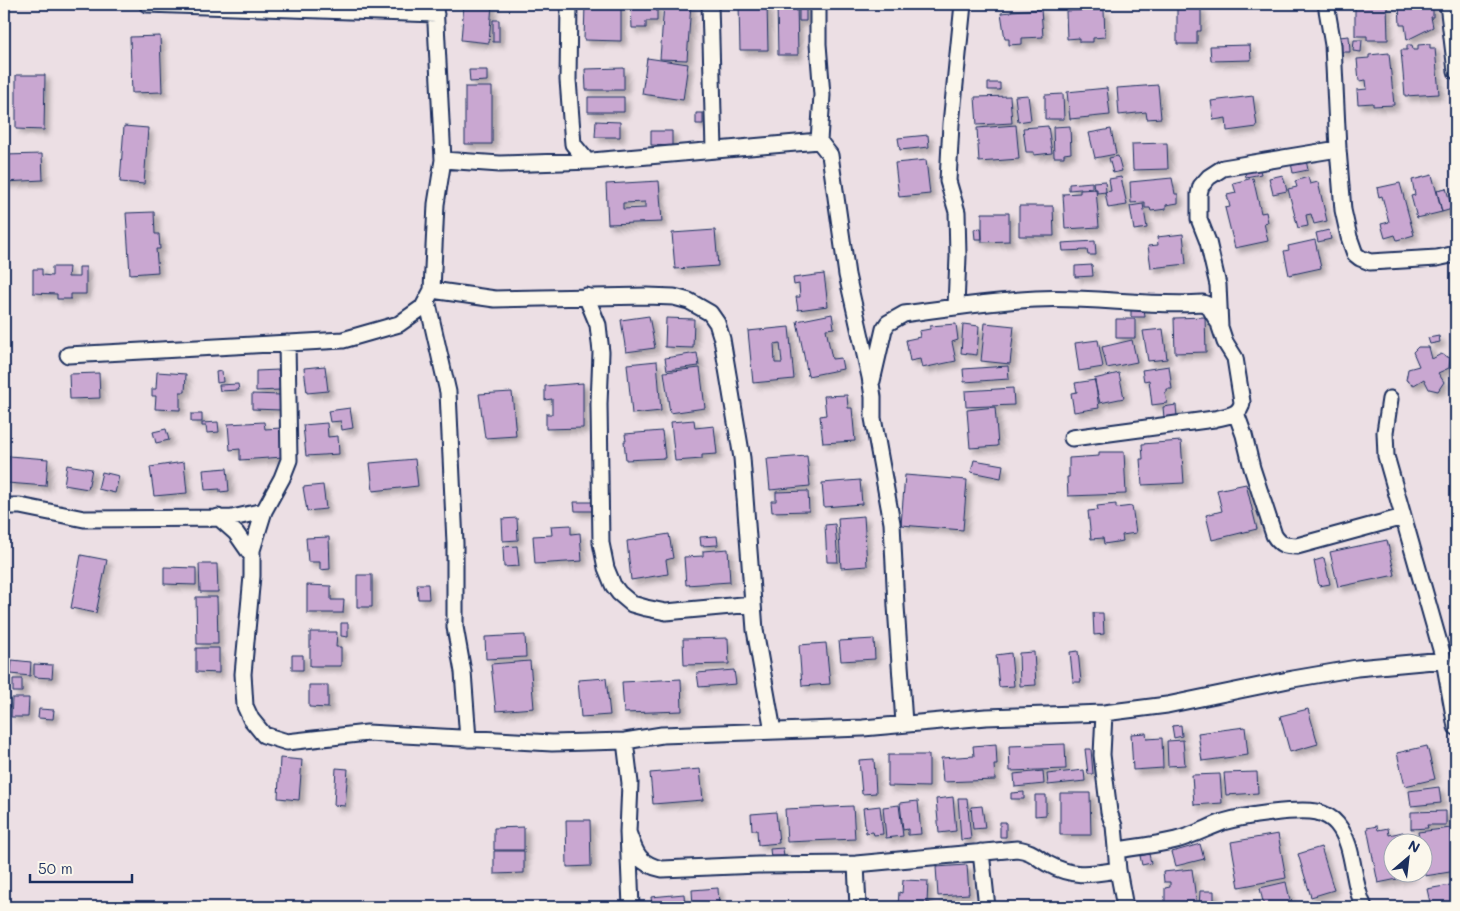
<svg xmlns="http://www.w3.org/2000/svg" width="1460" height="911" font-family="Mali,sans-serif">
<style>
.building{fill:#c9a7d1;stroke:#1b2f5e;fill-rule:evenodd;filter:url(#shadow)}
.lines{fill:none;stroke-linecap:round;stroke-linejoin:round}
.street-casing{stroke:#1b2f5e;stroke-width:19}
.street{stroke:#fbf7ec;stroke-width:15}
</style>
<defs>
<filter id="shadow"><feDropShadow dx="4.5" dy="4.5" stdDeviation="2.5" flood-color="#0004"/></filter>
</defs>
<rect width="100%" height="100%" fill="#ecdfe4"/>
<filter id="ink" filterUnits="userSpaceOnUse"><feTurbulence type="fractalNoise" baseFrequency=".02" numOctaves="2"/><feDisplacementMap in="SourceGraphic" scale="10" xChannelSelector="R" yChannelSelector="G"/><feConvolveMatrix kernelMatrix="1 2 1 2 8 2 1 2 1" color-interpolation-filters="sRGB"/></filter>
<g filter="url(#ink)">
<!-- building -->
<path class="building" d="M464,4H492L489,43L461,40Z
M585,4H621V41L584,40Z
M631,4H657V21H646V28H632Z
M664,4H691L687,60L660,59Z
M739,4H767L768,50H740Z
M777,4H797L798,55H778Z
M1355,4H1387L1388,40H1367V36H1355Z
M1399,4H1430V6H1433V17H1431L1433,27L1407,40L1405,25H1400Z
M799,5H806V21H799Z
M1177,7L1201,8V31H1197V44H1177Z
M1041,9L1043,37L1022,38V44L1009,45V39H1005L1001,13L1011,12V11Z
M1104,10L1105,37L1093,38V42H1079V38L1067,39L1066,11Z
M493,20H499V42H493Z
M160,36L162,92L132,93L130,37Z
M1349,36L1350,52H1339V37Z
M1354,40H1362L1361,52L1353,51Z
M1430,44V48H1435L1439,94L1405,96L1401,50H1407V45H1412L1413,50H1418V45Z
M1250,45L1251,60L1211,61L1210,46Z
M1389,53L1394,105L1373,106V103L1358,104L1357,90L1367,89L1366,80L1359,81L1357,59L1369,58V55Z
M647,58L688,64L683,100L642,94Z
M624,68V90H586L585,69Z
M469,70H487V81L470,82Z
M16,75H45L44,130L16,129Z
M988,83H1000V90H988Z
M1158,85L1161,118L1147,119L1146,112L1119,115L1117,88Z
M465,87H492V144H465Z
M1107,88L1110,115L1070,119L1067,92Z
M1063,94L1064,119H1045V95Z
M1028,95L1031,120L1018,122L1015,96Z
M1010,96L1012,123L977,125L975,97Z
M1253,96L1257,127L1227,131L1226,118L1214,120L1211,101Z
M588,97H624V112H588Z
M696,113H703V124H696Z
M596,121L620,122V137H595Z
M1016,125L1019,159L979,162L977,128Z
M124,126L148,128L144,184L120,182Z
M1048,126L1052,153L1034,155V152H1026L1023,128Z
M1070,126L1071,153L1064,154V157H1054L1053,127Z
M1111,129L1116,154L1095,158L1089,133Z
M651,131H672V146L651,145Z
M928,135L929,147L900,150L898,138Z
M1167,143L1168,169L1133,170L1132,144Z
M42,154L43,180L4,182V155Z
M1118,156L1122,171L1113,173L1109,158Z
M926,160L930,194L899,197L895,163Z
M1306,160L1308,170L1293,173L1291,163Z
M1259,167L1261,174L1246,177L1244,170Z
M1283,175L1287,191L1273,194L1269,178Z
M1432,175L1442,212L1417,218L1411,196L1415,195L1412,180Z
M1121,177L1127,205L1108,208L1105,192L1111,191L1109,179Z
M1308,177L1310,184L1318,182L1327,221L1314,224L1311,214L1306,215L1308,226L1298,228L1288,189L1297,187L1295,181Z
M1172,178L1175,194H1178V203L1166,205V209L1151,211L1150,208H1145V202L1131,203L1130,182Z
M1253,178L1261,213L1266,212L1268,222L1264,223L1268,241L1235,248L1225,208L1230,207L1227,195L1236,193L1233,183Z
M659,181L662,222L608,224L606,184ZM645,202V208L623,209V203Z
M1105,181L1106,192L1097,193V189H1094L1093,182Z
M1092,182V188L1069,190V184Z
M1400,183L1414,235L1397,240L1395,235L1385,238L1381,224L1389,222L1382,196L1379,197L1377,188Z
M1446,188L1452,209L1442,212L1437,190Z
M1096,189L1099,227L1065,229L1063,194L1080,193V190Z
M1143,204L1147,228L1134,230L1130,206Z
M1019,206H1053L1054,236H1019Z
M154,212L155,234H159L160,249H156L158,272L130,274L126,213Z
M982,213H1009V241L982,242Z
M981,228L982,239H975L974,229Z
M715,230L718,266L675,269L672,233Z
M1329,230L1331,239L1318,242L1316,233Z
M1183,234L1186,264L1151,268L1148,246L1158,245L1157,237Z
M1315,240L1321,268L1289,275L1284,251L1289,250L1288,246Z
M1095,241L1096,255H1088L1087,250L1063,251L1062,243Z
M1092,265L1093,276L1075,277V266Z
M52,267H69L68,277H79V267H86V294H71V299H57V294L33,293V269H42V275L52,276Z
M824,274L828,306L798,310L796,297H800L799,284L794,285L793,278Z
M1131,308H1144L1145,317H1131Z
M832,314L834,328L826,329L832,359L841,358L843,369L808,376L797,321Z
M649,316L655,348L626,352L621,320Z
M1205,317L1206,352L1175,353L1174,318Z
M666,318L694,319L693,348L665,347Z
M1116,319H1135V338H1116Z
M985,323L1014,326L1010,364L981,361Z
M956,324L958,340L952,342L956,361L922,368L920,359L910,361L906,340L920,337L919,331L930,329V326Z
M963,324L979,326L977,355L961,353Z
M789,327L794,379L753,383L748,331ZM780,343L782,363H775L774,344Z
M1163,329L1167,359L1148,361L1143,331Z
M1439,336L1440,342L1430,344L1428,338Z
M1098,340L1103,367L1079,371L1075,343Z
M1132,340L1137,362L1107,368L1102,347Z
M1418,347H1429L1432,359L1441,354L1450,358L1449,368L1438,373L1444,382L1438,391L1429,389L1424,379L1414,385L1406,380L1408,369L1419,366L1413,352Z
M697,353L699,366L667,370L665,358Z
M657,361L661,411L632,414L627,364Z
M325,366L328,391L307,393L304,368Z
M1008,366L1009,379L964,382L963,369Z
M1169,366L1172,389H1167V392L1165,393L1167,403L1152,405L1149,380L1144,381L1142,370Z
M700,368L705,408L670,413L664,372Z
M279,370L280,390L256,391V371Z
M222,371L223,382L217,383L216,372Z
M157,372L186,374L185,392H180V410L155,409L156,396H152V389H156Z
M99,373L100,398L70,399L69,374Z
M1119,373L1124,398L1100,403L1094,379Z
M1095,380L1099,408L1074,412L1071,393L1077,392L1075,383Z
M583,383V428L546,429V414H552V399L545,400V386Z
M238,384L239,390L220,391L219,385Z
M1013,388L1014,405L966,407L965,391Z
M512,392L516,436L485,438L479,394Z
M252,394L281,395V410L252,409Z
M847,395L848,408H852L855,441L823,443L820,416L826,415L824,396Z
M1176,405L1177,417L1164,418L1163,407Z
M995,407L998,446L970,448L967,410Z
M350,408L353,428L342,430L341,421L330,422L328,411Z
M191,414H202V422H191Z
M694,420L695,428L714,426L717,454L702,455V459L675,461L671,422Z
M218,422L219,432L207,433L206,426H202V423Z
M264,422L265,429L281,428L283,457L240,460V449L230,450L228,424Z
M327,423L328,437L338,436L339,454L306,456L303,425Z
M166,429L169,440L156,443L153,432Z
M662,431L665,458L626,460L624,441H626L625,434Z
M1181,441L1184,483L1142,485L1140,459H1143L1142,444Z
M1099,452H1124L1126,494L1068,496L1067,477H1069V458L1099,456Z
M9,456L48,459L46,486L7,483Z
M807,456L810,486L770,490L767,459Z
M415,459L418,486L373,491L370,463Z
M974,460L1003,465L1001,478L971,472Z
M184,462L187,493L154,496L150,467Z
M67,465L92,469L88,489L64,485Z
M227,468L229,491L220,492V489L205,490L203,470Z
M102,472L119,476L115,493L98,489Z
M905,475L967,480L963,530L901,525Z
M860,480L862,504L824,507L822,483Z
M1246,484L1257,529L1212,540L1206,515L1222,511L1217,490Z
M323,485L326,509L307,511L303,487Z
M808,491L809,511L772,512L771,501H776V492Z
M574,502H594V511H575Z
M1116,504V508L1132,506L1136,533L1122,535L1123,541L1104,544L1103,538L1091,539L1088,511L1098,510L1097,506Z
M864,516L867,566L841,568L838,518Z
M517,518L518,540L503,541L502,519Z
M835,524L838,562H827L825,525Z
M571,525V534L580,533L582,561L535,564L533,536L552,535L551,526Z
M669,534L673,558L666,560L668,574L631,580L627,541Z
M717,536L718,545L701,546L700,537Z
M329,537L330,569L320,570V562H308L306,538Z
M1387,540L1395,575L1338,587L1330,552Z
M517,546L519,566L504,567L503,547Z
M728,549L730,582L686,585L684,557L703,556V551Z
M81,555L107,560L96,613L71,608Z
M1324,558L1330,584L1319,586L1314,561Z
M199,564H217L218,592H200Z
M164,567L196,568V585L164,584Z
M357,575H372V607H357Z
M417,584H428L429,599H418Z
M307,585L331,586V600H344L343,613H307Z
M196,597H217L218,644H197Z
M1093,613H1103L1104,634L1094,635Z
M341,623H348V637L341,636Z
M310,632H337L336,647H341V666H310Z
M525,635L526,657L486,659L485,637Z
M728,638L729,664L684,665L683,639Z
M874,639L875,659L841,661L839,641Z
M826,643L830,684L802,686L799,645Z
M196,648H219V673L196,672Z
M1078,651L1081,682H1073L1070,652Z
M1034,652L1036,685L1020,686L1019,653Z
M1011,653L1014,686L999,687L996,655Z
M292,655H303V670H292Z
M12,660L31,662L30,676L11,674Z
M530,661L534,708L496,711L491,664Z
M34,664L53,665L52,678L34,677Z
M734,670L736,684L699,687L697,673Z
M606,678L610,715L581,717L578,680Z
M13,679H22V692H13Z
M681,679L682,711L624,713L622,682Z
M309,685H328V708L309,707Z
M12,698H29L28,717H11Z
M39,709L54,710L53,719L38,718Z
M1308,709L1318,744L1290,752L1280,716Z
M1181,725L1182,736L1174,738L1172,726Z
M1245,727L1248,755L1202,761L1198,733Z
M1146,733L1147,739L1162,738L1163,768L1133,770L1131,734Z
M1183,740L1185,765L1168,766L1167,741Z
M996,744L997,765H994L995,780L943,782L941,758L974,756L973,746Z
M1065,744L1066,769L1010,771L1009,746Z
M1427,746L1435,779L1405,786L1397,753Z
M1085,749H1091L1093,774H1088Z
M888,755H929V787L888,786Z
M280,758L302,760L299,800L278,798Z
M874,759L876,793L862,794L859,760Z
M336,768L348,769L345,806L334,805Z
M700,769L703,800L653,804L650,773Z
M1084,770L1085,781L1048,785L1047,774Z
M1043,771L1044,784L1015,787L1014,774Z
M1257,772L1258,793L1226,795L1224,773Z
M1220,774L1222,803L1194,805L1192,775Z
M1439,787L1441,803L1411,806L1409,791Z
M1024,792V799H1011V793Z
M1060,793H1090L1091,835H1060Z
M1035,795H1046V815L1035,816Z
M953,797L956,831L939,833L936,799Z
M958,798H967L971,839L961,840Z
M918,801L921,834L908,835V829L903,830L900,803Z
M899,805L903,836L886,838L883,807Z
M853,806L855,839L787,842L785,809Z
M880,806L883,834L874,835L873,832L866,833L863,808Z
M982,806L985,828L973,829L971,807Z
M1446,811V825H1427L1428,828L1411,829V812Z
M776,812L779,843L758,845L757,830H752L751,814Z
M566,820H590L591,866L567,867Z
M1000,822H1006V837H1000Z
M1377,826L1378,830L1388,828L1389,835L1403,832L1405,844H1392V874H1412V876L1378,883L1367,828Z
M524,827V850H494V828Z
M1451,828L1456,871L1425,876L1422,844H1420L1418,832Z
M1278,834L1286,878L1239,887L1231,842Z
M1200,844L1204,859L1176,866L1172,852Z
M1321,847L1334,890L1311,897L1298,854Z
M783,848L784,857L771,858L770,849Z
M494,851H524V873L494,874Z
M1149,854L1151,863L1142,865L1140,856Z
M967,865L969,894L938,896L936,867Z
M1192,869L1197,907H1165V888L1170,887V882H1164L1163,872Z
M903,880L928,881L927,903H930L929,907H898L899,892L902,893Z
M1286,882L1291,905L1280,907H1264L1260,888Z
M1456,884V907H1431L1427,889Z
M718,888L719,907H693L692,890Z
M1200,891H1214V907H1199Z
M684,894L685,907H652L651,897Z
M1094,902V907H1063V904Z"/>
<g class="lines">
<!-- street casing -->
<g class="street-casing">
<path id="street" d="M147,4L436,14
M569,4L568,80L573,144L587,161
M710,4L714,150
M818,4V44L822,95L819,141
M1326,4L1333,45L1338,149L1343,210L1349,237L1355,254L1360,258L1370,262L1437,258L1456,254
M1448,4L1456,71
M819,141L830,155L847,275L870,377L873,397V418L892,523L896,606L904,723
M443,160L500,164L592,161L819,141
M432,290L495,299L647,296L674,297L689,301L710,313L717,323L722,339L742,458L755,630L773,731
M586,296L598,325L601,352L599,404L601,543L606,568L613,585L619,593L632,604L646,608L666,612L753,604
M427,300L448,392L455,543V627L463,672L468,739
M956,307L958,256L957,212L948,181L951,124L963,4
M287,343L289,460L282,478L264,511L252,550V576L243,674L245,706L251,719L264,735L287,742L367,733L552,743L625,741L662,735L863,728L986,717L1104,713L1167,705L1293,679L1357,668L1444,660
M68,355L343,340L399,324L423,307L432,290L436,204L443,160L435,4
M872,381L884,329L888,323L904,314C948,308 992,301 1036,299C1092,296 1148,307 1203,303L1208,305L1218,322
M1390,399L1385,432L1386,456L1444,660L1456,727
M1236,413L1244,435L1252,468L1274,535C1280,545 1285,546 1297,546L1403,517
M1072,438L1214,419C1225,416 1241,416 1242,402L1235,358L1225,342L1220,327L1218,285L1208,242L1199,219V194L1201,186L1209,177L1223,168L1338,149
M4,506H20L84,519L232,518L264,511
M218,517L236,533L252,556
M1104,713L1102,755L1109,812L1114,826L1118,870L1125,907
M625,741L630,783L628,832L631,907
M628,832C635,852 638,864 662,869L758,865L856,864L1017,849C1035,852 1034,856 1048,864C1074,878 1091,874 1118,870
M1116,850C1136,847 1156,845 1176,840C1192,836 1207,828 1223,822C1243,816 1297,808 1317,812C1325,814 1332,818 1337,824C1356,847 1351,882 1364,907
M981,852L987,907
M856,864L858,907"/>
</g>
<!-- street -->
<use href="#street" class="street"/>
</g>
</g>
<!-- margin -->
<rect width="1460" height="911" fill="none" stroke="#fbf7ec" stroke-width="20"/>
<rect x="10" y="10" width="1440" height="891" fill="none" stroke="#1b2f5e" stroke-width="2" filter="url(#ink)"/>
<!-- north arrow -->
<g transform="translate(1408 858) rotate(28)"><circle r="24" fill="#fbf7ec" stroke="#a1a7b3"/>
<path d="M0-4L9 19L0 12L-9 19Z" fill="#1b2f5e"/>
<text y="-8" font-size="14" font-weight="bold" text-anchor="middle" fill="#1b2f5e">N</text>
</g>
<!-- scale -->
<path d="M30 874v8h102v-8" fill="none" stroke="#1b2f5e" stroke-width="2.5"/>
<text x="38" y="874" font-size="15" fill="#1b2f5e" stroke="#fbf7ec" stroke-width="4" paint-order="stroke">50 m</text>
</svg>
